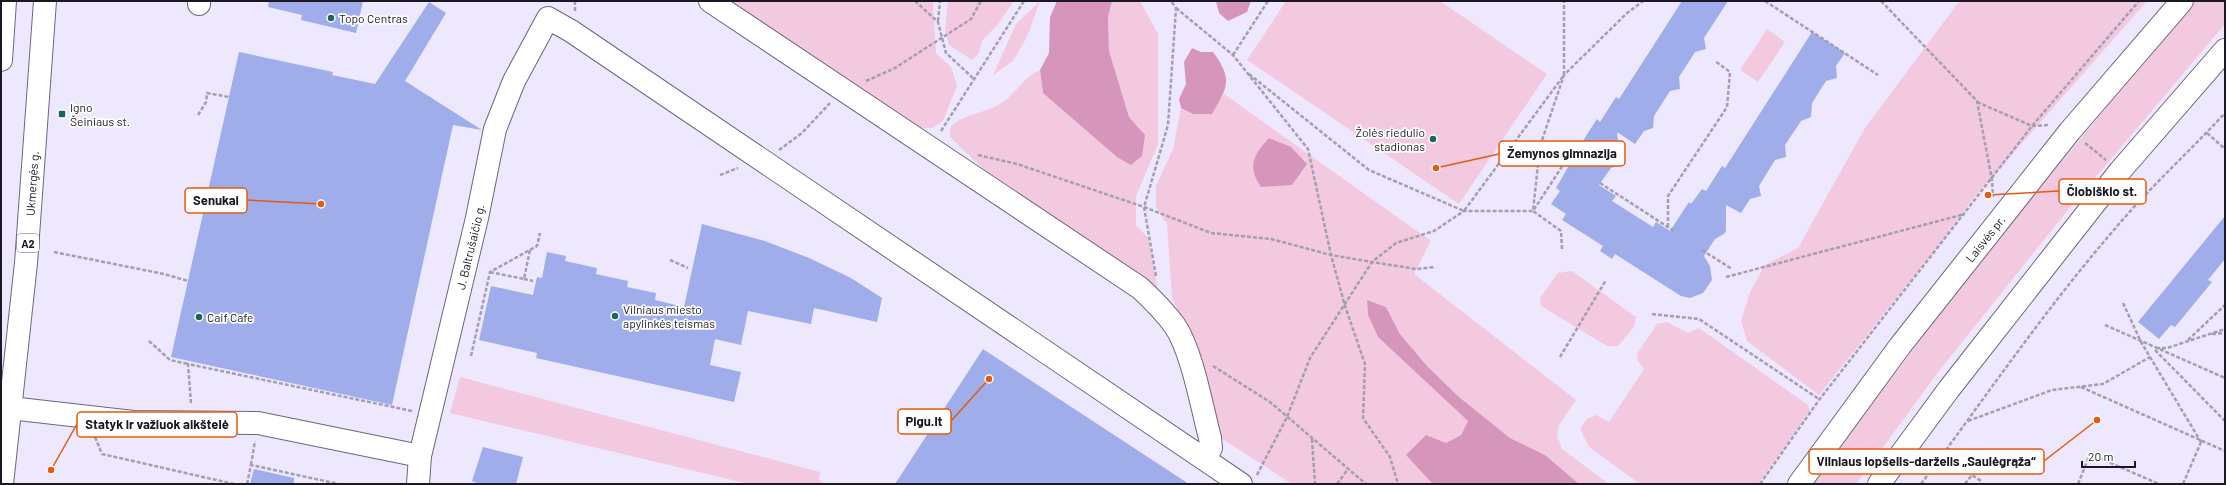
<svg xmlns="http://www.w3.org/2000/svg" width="2226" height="485" font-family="Barlow,sans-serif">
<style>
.green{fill:#f3c9e0}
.forest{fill:#d696bb}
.building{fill:#9fadeb}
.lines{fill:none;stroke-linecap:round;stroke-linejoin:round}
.minor-casing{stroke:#6d6484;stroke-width:24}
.major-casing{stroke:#6d6484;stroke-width:24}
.highway-casing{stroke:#6d6484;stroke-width:24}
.path{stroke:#a39eb1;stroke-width:2.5;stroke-dasharray:4 2;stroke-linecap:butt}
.minor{stroke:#fff;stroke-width:22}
.major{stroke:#fff;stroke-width:22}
.highway{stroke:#fff;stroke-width:22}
.poi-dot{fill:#1c655b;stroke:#fff;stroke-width:1.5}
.labels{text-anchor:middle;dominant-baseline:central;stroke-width:3.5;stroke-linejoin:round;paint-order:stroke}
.shield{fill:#fff;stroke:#5f5d66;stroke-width:1}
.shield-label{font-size:11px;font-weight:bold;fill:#1b1724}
.poi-label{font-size:12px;fill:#1b1724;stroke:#fff;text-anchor:start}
.street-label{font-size:12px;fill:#1b1724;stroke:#fff}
.leader{fill:none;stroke:#e8590c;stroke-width:1.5}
.callout-dot{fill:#e8590c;stroke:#fff;stroke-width:1.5}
.callout{fill:#fff;stroke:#e8590c;stroke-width:1.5}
.callout-label{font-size:13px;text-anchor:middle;font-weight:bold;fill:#1b1724}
</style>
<rect width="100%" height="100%" fill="#eee8fe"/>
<!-- green -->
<path class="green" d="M718,1H933L936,53L951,67L957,86L943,121L932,128H918Z
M948,1H1014L999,23L982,41L979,53L972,60L949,45L945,31Z
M1040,1L1027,37L1013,61L993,75L1016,24Z
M1112,1H1140L1158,34V144L1136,196V225L1148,238L1158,290L1004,189L950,137V128C963,113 986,114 1003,102C1017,92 1024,77 1040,70L1043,93L1088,130L1145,135L1129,117L1109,51L1108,17Z
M1286,1H1440L1547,74L1459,204L1247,60Z
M1965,1H2147L1971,201L1938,246L1819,395L1747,341L1741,321L1750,292L1765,265L1798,248L1865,128L1958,3Z
M2195,1H2225V24L2063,216L1939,371L1856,484H1814C1933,317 2063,158 2195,1Z
M1767,29L1785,42L1758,82L1740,70Z
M1224,94L1431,241L1414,274L1576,400L1559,425L1557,436L1562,449L1609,484H1579L1545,455L1510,438L1459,397L1427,366L1400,334L1386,307L1367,300L1368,315L1378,337L1468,421L1461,435L1446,443L1406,455L1434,484H1292L1219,437L1189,333L1172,298L1167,224L1156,207V186L1173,149L1181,108L1193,114H1212Z
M1572,271L1636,317L1634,327L1618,346H1607L1541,306L1540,298L1558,273Z
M1667,322L1688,333L1699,328L1808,405L1810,411L1758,484H1640L1589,447L1580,429L1587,419L1596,415L1609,422L1644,369L1638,361L1637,354L1657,324Z
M460,377L820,472L819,480L825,484H749L450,413Z"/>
<!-- forest -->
<path class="forest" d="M1057,1H1112L1108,17L1109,51L1129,117L1145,135L1142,156L1131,165L1117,157L1043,93L1040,70L1049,53L1050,17Z
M1216,1H1251L1247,12L1228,21L1219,13Z
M1192,48L1201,52H1213C1233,79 1228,87 1212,114H1193L1181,108L1179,99L1186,84L1184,62Z
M1269,138L1291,147L1307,164L1292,185L1261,187C1247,166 1253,156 1269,138Z
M1367,300L1386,307L1400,334L1427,366L1459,397L1510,438L1545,455L1579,484H1434L1430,481L1406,455L1426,435L1446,443L1461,435L1468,421L1378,337L1368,315Z"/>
<!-- building -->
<path class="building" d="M269,1H363L356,33L301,20L302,15L268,7Z
M1682,1H1728L1704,38L1706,49L1695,52L1679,77L1680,89L1670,91L1654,116L1653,128L1644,131L1635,144L1617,132L1621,165L1611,168L1599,185L1616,196L1612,201L1653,227L1656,222L1670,231L1689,202L1691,204L1702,189L1706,191L1722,166L1725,168L1812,32L1845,53L1836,66L1837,78L1826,81L1812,103L1811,117L1801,121L1785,145L1786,157L1775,160L1759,186L1761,196L1750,199L1741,213L1726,205V231L1724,234L1715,239L1704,256L1710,266L1712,280L1703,293L1690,298L1681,296L1615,254L1612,259L1600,251L1603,246L1562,220L1566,214L1551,204L1560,191L1556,188L1586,136L1597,119L1600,122L1616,97L1619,99Z
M429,2L446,13L405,81L482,130L453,125L392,405L171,357L239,52L333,72L332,75L375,84Z
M2225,216V259L2208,280L2212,282L2175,327L2171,325L2159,339L2138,322Z
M702,224L765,241L809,258L851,278L882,298L877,322L814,308L811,324L748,311L741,345L715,339L710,365L741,372L734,402L536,358L537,353L479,340L491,286L533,295L537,277L542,278L547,252L566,256L565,261L597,268L596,274L628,281L627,287L656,293L655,300L684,307Z
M983,349L1189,484H895Z
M483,447L523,457L516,484H480L472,481Z
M254,469L294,478V484H250Z"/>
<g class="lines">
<!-- minor casing -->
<g class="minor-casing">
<g id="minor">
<path d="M710,1L1140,288C1153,300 1165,312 1175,326C1192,351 1202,408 1210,438L1211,448L1205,459"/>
<path d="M199,4V1"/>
<path d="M10,408L133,422L258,423L420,456"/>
<path id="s1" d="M418,484L420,456L477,218L495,129L514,81L548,18L571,31L1241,484"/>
</g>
</g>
<!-- major casing -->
<g class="major-casing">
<g id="major">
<path id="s2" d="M1799,484L1900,346L2070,131L2182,1"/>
<path d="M1879,484L1949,389L2120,171L2225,50"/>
</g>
</g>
<!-- highway casing -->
<g class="highway-casing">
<g id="highway">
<path d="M1,60L5,1"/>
<path id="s3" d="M2,484L26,263L45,1"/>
</g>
</g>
<!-- path -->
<path class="path" d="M915,1L938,22L946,53L974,79
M1765,1L1878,75
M1881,1L1977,101L1992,180L1993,197
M1176,8L1233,55L1308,149L1331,255L1345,306L1365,364L1363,418L1390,457L1398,484
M575,11V1
M938,21L940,1
M1233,55L1268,1
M1249,74L1369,170L1464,211L1564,75V1
M866,81L895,68L971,19L981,1
M1977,102L2032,126L2049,125
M198,115L206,102L207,93L229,97
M941,131L1024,1
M2207,133L2225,149
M2085,143L2106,160
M779,150L802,133L830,103
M978,155L1017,164L1144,207L1211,233L1271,239L1331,255L1372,262L1416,269L1435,267
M1565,162L1540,146L1564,75L1626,14L1643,1
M720,175L738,168
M1600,183L1674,231
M2135,183L2146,193
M1668,227V196L1727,107L1730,72L1715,61
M1562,249L1561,231L1533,211L1565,162L1574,168
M1702,250L1732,269
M54,252L164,274L188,281
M670,260L688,268
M490,272L524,279L530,250
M1156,276L1144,207L1168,125L1176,8L1171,1
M1726,277L1965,214
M524,279L533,281
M2123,303L2141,342L2201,442
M1652,314L1699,319L1819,399
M2105,325L2225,378
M2212,334L2225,333
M2188,340L2225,305
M149,341L170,360L188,364
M2156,348H2167L2225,329
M2155,350L2225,421
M471,356L490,272L537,246L540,233
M1560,357L1606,280
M1213,366L1270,402L1366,484
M2081,387L2225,451
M191,403L188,364L412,411
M1968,421L2052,390L2103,384L2150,357
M95,437L102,454L234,484
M1312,439L1315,484
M251,465L255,441
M1257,475L1287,417L1310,358L1372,262L1396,243L1434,231L1464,211H1533L1540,146
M247,484L251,465L339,484
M1337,484L1348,469
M1760,484L1819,400L2032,126L2139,1
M1921,484C1984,399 2044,311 2113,231C2148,189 2188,153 2225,113
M1965,484L1972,475L1981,481
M2078,484L2090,454L2159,484
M2183,484L2201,442"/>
<!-- minor -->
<use href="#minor" class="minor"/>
<!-- major -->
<use href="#major" class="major"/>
<!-- highway -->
<use href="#highway" class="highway"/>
</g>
<!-- markers -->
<g class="poi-dot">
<circle cx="331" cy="18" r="4"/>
<rect x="58" y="110" width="8" height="8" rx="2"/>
<circle cx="1433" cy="139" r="4"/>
<circle cx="615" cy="316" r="4"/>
<circle cx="199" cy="317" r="4"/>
</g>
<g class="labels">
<!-- shield labels -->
<rect class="shield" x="17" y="234" width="22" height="18" rx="3"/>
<g class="shield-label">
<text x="28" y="243">A2</text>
</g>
<!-- poi labels -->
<g class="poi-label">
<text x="339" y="18">Topo Centras</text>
<text x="70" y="107">Igno<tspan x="70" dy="14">Šeiniaus st.</tspan></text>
<text x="1425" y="132" text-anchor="end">Žolės riedulio<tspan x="1425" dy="14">stadionas</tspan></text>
<text x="623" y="309">Vilniaus miesto<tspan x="623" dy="14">apylinkės teismas</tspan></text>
<text x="207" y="317">Caif Cafe</text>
</g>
<!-- street labels -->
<g class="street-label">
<text stroke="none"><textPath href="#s3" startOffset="302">Ukmergės g.</textPath></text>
<text stroke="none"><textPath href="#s2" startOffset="308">Laisvės pr.</textPath></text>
<text stroke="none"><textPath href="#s1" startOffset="243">J. Baltrušaičio g.</textPath></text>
</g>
</g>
<!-- callouts -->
<path class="leader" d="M1436 168L1499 154M1988 195L2059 191M321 204L247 200M989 379L951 421M51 470L77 424M2097 420L2044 461"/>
<g class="callout-dot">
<circle cx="1436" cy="168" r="4"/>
<circle cx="1988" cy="195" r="4"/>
<circle cx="321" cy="204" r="4"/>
<circle cx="989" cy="379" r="4"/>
<circle cx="51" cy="470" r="4"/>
<circle cx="2097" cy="420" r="4"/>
</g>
<g class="callout">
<rect x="1499" y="141" width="126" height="25" rx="4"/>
<rect x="2059" y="179" width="87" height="25" rx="4"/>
<rect x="185" y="188" width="62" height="25" rx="4"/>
<rect x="898" y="409" width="53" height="25" rx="4"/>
<rect x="77" y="412" width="160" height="25" rx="4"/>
<rect x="1809" y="449" width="235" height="25" rx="4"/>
</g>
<g class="callout-label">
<text x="1562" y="158">Žemynos gimnazija</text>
<text x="2102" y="196">Čiobiškio st.</text>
<text x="216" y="205">Senukai</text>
<text x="924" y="426">Pigu.lt</text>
<text x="157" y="429">Statyk ir važiuok aikštelė</text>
<text x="1926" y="466">Vilniaus lopšelis-darželis „Saulėgrąža“</text>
</g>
<!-- border -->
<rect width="2226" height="485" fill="none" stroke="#1b1724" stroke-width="4"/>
<!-- scale -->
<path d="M2082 461v6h53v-6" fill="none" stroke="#1b1724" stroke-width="2"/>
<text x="2088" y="461" font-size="12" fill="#1b1724" stroke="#ffffff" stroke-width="3" paint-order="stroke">20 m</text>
</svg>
